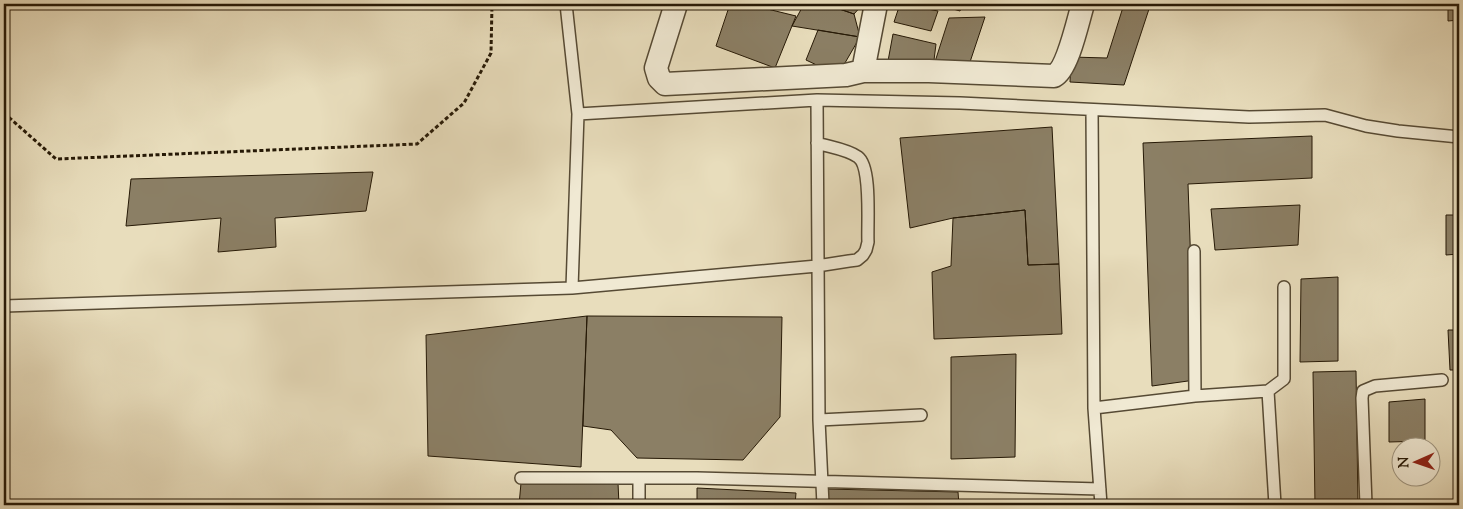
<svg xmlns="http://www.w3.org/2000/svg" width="1463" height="509" font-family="'Sorts Mill Goudy',serif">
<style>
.building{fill:#8b7f65;stroke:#261906}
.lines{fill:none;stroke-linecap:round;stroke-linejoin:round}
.service-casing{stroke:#564a34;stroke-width:14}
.minor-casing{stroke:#564a34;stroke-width:25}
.path{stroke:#261906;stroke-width:3;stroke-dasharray:4 2.5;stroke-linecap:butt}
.service{stroke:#f0e9d3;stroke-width:11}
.minor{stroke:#f0e9d3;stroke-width:22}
</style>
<rect width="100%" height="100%" fill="#e8ddbc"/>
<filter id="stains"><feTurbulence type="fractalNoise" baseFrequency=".004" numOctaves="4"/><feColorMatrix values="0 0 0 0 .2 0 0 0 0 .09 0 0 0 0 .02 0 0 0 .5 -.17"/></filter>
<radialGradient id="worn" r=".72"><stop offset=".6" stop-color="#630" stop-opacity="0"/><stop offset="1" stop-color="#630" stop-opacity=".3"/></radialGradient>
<!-- building -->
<path class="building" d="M730,4H747L796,16L775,68L716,46Z
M804,4H825L854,14L860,37L792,26Z
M825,4H863L854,14Z
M900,4L938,11L931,31L894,22Z
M936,4H963L960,11Z
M1124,4H1143L1150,6L1124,85L1070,82L1071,57L1107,58Z
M1448,4H1459V20L1448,21Z
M985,17L968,68H933L949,18Z
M818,30L860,37L838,75L806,60Z
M893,34L936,44L933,68L888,61Z
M1052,127L1059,264L1028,265L1025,210L953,218L910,228L900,138Z
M1312,136V178L1188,184L1195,380L1152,386L1143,143Z
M373,172L366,211L275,218L276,247L218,252L221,218L126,226L131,179Z
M1300,205L1298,245L1215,250L1211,209Z
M1025,210L1028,265L1059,264L1062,334L934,339L932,272L951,266L953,218Z
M1446,215H1459V254L1446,255Z
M1338,277V361L1300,362L1301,279Z
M587,316L581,467L428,456L426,335Z
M587,316L782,317L780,417L743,460L637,458L611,430L583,426Z
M1448,330H1459V370H1450Z
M1016,354L1015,457L951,459V357Z
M1356,371L1358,505H1315L1313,372Z
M1425,399V441L1389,442V402Z
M521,483H618L619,505H519Z
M697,488L796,493L795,505H697Z
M826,489L958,492L959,505H827Z"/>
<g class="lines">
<!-- service casing -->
<g class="service-casing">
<path id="service" d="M566,4L578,114L572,288
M817,100L819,420L823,505
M1092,110L1094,408L1101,505
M578,114L817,100L960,103L1249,117L1325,115L1366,126L1398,131L1459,137
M1194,251L1195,396
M4,306L572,288L817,266L849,261L857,260L863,255L866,250L868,242C867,225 872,167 858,157C847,149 829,147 817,143
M1268,391L1275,505
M1094,408L1195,396L1268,391L1284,379V287
M819,420L921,415
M521,478H697L1100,489
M639,478V505
M1366,505L1362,398L1363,391L1375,386L1442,380"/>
</g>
<!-- minor casing -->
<g class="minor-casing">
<path id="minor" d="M676,4L656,68L659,78L665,84L846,75L863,71H929L1054,76C1068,69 1078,20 1083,4
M863,71L876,4"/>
</g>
<!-- path -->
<path class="path" d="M4,113L56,159L417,144L464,103L491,53L492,4"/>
<!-- service -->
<use href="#service" class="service"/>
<!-- minor -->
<use href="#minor" class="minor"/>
</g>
<!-- margin -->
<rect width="1463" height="509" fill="none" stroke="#e8ddbc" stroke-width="20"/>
<rect x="5" y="5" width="1453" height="499" fill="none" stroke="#261906" stroke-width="2.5"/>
<rect x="10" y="10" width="1443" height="489" fill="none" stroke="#261906"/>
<!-- north arrow -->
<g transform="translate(1416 462) rotate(268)"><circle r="24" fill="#f0e9d3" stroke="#9f9681"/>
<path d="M0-4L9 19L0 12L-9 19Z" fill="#8f2418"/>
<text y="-8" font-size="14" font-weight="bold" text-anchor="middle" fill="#261906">N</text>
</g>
<rect width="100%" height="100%" filter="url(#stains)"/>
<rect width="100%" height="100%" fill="url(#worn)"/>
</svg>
